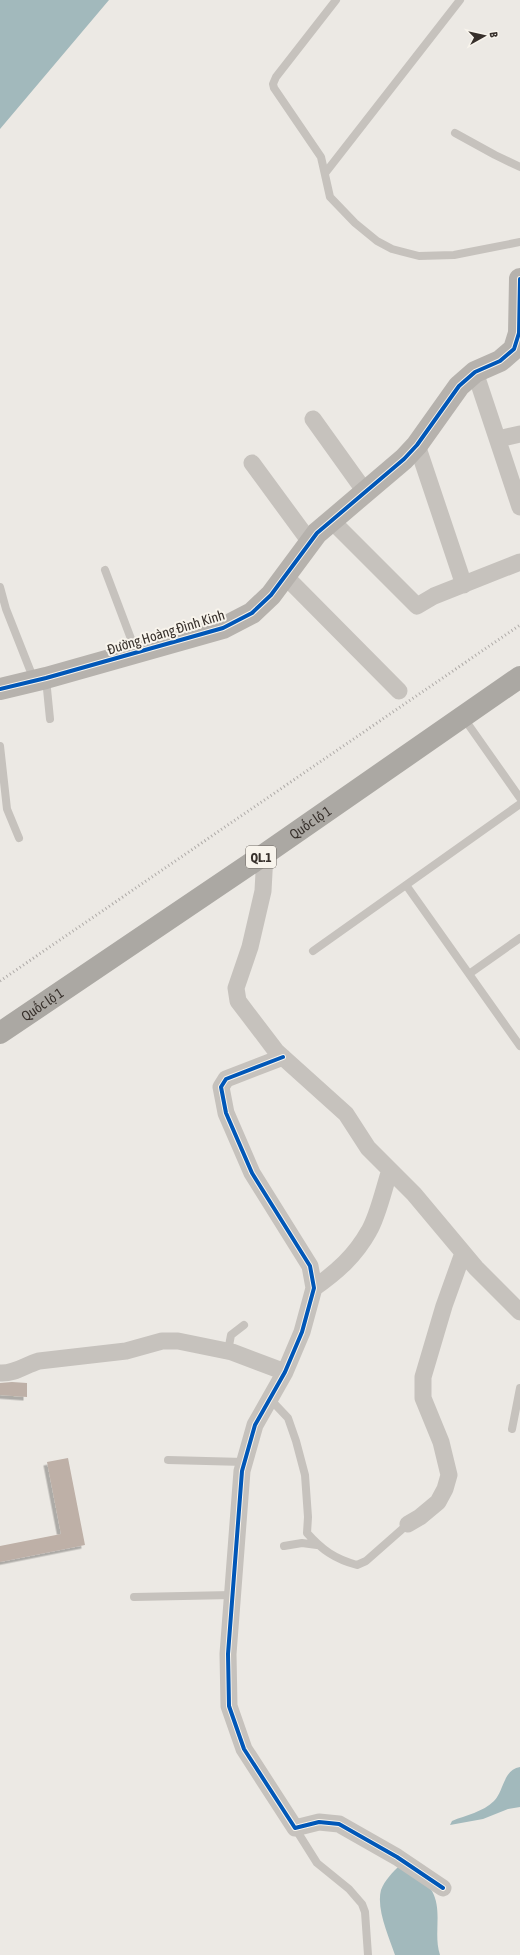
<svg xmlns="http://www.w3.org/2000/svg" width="520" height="1955" font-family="'Asap Condensed',sans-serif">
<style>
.water{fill:#a2b9bc}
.building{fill:#beb0a7;filter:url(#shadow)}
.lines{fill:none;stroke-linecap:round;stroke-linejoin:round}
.lane{stroke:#c6c2bd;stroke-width:8}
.street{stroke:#c6c2bd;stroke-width:17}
.secondary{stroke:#b6b2ad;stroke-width:22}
.highway{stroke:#aba8a3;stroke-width:22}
.rail{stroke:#aeaaa7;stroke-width:3;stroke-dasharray:1 3;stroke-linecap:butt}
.cycleway-casing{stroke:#f8f4ec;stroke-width:6}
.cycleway{stroke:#0057b8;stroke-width:4}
.labels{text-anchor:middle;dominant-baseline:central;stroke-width:4;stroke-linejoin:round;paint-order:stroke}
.shield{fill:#f8f4ec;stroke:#716b65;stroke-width:1}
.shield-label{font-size:13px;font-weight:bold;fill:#37302b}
.street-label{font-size:14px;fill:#37302b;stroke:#f8f4ec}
</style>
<defs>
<filter id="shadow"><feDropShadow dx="-3.5" dy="3.5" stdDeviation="0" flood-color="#0004"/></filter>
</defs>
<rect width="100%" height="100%" fill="#ece9e4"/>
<!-- water -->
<path class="water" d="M0,0H109L0,129Z
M520,1767V1807L508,1809L483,1819L450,1825L452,1821C466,1815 483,1812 494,1801C504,1791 503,1770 520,1767Z
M400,1865C408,1871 427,1883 432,1891C443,1911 433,1934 440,1955H395C389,1937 376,1909 381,1890C384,1881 393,1872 400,1865Z"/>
<!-- building -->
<path class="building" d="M12,1382L27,1383V1397L0,1395V1383Z
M68,1458L85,1545L0,1562V1546L61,1534L47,1462Z"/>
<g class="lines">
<!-- lane -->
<path class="lane" d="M336,0L276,77L273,84L274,88L321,157L330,197L355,223L377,241L392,249L419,256L454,255L520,242
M455,133L495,155L520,167
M326,172L460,0
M105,570L136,652
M0,587L6,609L34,680
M46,679L50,719
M463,717L520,798
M0,746L7,809L19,838
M406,885L520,1046
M313,951L520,804
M469,974L520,938
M228,1351L231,1335L244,1325
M270,1399L288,1418L296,1441L305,1475L308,1517L307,1533C322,1550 335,1559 357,1565L366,1561L408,1524
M512,1429L520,1388
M168,1460L244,1462
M284,1546L302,1543L317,1545
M134,1597L232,1595
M295,1828L317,1863L349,1889L362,1904L365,1912L368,1955"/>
<!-- street -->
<path class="street" d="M475,372L520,507
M313,419L366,493
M498,439L520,434
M417,445L464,585
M252,463L310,542
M332,521L417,606L434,596L520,562
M285,576L399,691
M265,854L263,891L250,947L236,988L238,1001L276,1051L346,1114L368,1148L414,1194L476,1268L520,1312
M283,1057L226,1079L221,1087L226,1113L252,1173L310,1266L314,1288L302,1332L285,1372L255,1425L242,1471L228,1654L229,1706L244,1749L295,1828L319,1822L339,1824L397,1857L443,1888
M314,1288C337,1272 355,1256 369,1231C378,1216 384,1188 390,1170
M0,1373C15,1374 25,1365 39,1361L126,1351L162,1341H178L232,1352L285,1372
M408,1524L420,1517L438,1502L445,1489L449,1475L441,1442L423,1398V1377L444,1306L463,1253"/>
<!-- secondary -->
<path class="secondary" d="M0,689L46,678L223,628L252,613L271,595L317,533L404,459L417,445L459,386L475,372L500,361L514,349L519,333L520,279"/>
<!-- highway -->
<path class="highway" id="s1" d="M0,1033L265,854L520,677"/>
<!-- rail -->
<path class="rail" d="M0,981L520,625"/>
<!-- cycleway casing -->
<g class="cycleway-casing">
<path id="cycleway" d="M0,689L46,678L223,628L252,613L271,595L317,533L404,459L417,445L459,386L475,372L500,361L514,349L519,333L520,279
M283,1057L226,1079L221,1087L226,1113L252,1173L310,1266L314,1288L302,1332L285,1372L255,1425L242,1471L228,1654L229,1706L244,1749L295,1828L319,1822L339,1824L397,1857L443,1888"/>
</g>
<!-- cycleway -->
<use href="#cycleway" class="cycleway"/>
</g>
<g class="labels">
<!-- shield labels -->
<rect class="shield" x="246" y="846" width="30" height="22" rx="3"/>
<g class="shield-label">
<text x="261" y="857">QL.1</text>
</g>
<!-- street labels -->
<g class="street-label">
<text transform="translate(166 632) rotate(-17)">Đường Hoàng Đình Kinh</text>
<text stroke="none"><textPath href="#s1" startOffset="375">Quốc lộ 1</textPath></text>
<text stroke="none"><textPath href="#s1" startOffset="51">Quốc lộ 1</textPath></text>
</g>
</g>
<!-- north arrow -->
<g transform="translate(484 36) rotate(82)" stroke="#f8f4ec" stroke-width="3" paint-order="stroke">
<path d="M0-3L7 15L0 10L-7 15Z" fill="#37302b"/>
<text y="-6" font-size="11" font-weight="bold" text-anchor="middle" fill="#37302b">B</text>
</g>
</svg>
